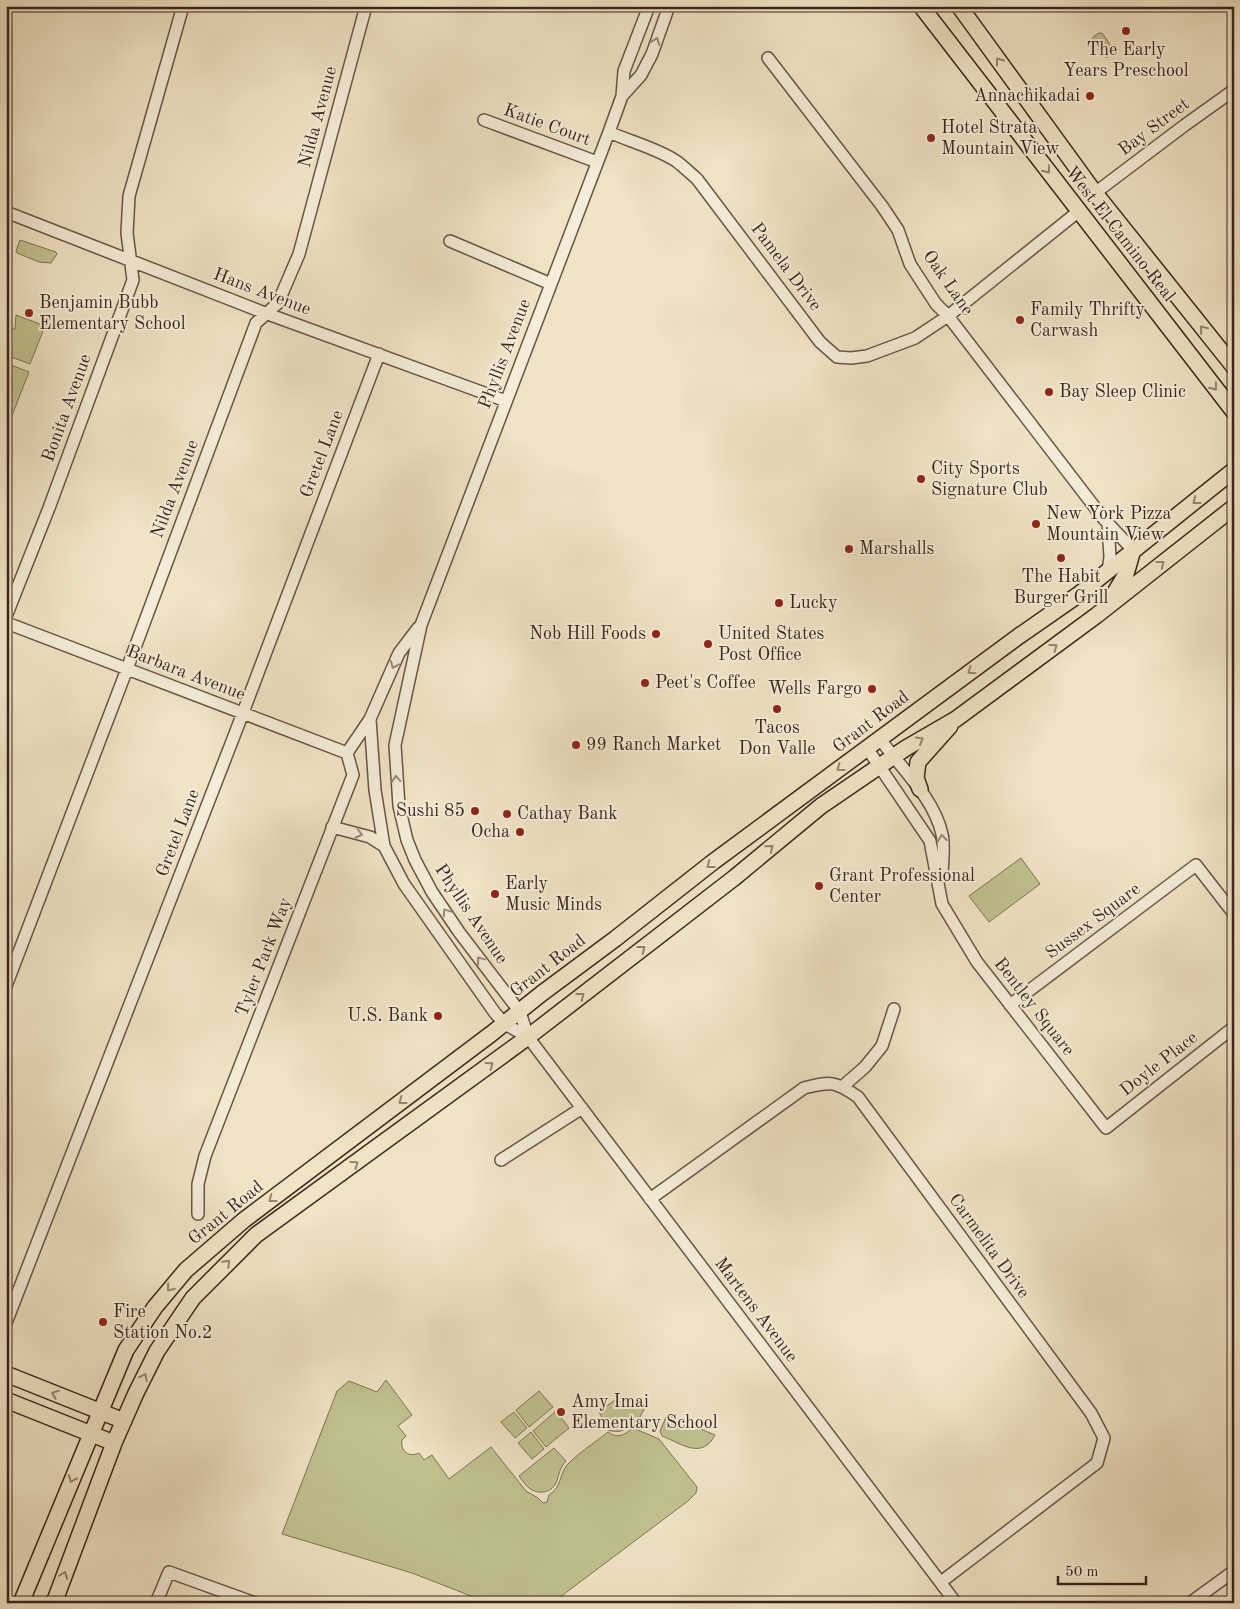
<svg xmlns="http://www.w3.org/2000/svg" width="1240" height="1609" font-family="'Old Standard TT',serif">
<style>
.green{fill:#c1c290;stroke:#7e7456}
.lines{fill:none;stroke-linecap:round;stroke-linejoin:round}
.minor-casing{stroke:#695546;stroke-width:14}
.major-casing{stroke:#3c251c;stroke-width:18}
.minor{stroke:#f5edd9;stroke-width:11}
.major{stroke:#f0e4c5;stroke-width:15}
.oneway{stroke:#98897a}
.oneway2{stroke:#968470}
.poi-dot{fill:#8f2418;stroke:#f5edd9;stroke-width:2}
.labels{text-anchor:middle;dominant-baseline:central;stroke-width:4;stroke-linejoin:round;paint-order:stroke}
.poi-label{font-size:18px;fill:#3c251c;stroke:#f5edd9;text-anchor:start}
.street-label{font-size:18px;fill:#3c251c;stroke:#f5edd9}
</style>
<rect width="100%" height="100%" fill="#f0e4c5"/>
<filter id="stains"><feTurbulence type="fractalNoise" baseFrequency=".004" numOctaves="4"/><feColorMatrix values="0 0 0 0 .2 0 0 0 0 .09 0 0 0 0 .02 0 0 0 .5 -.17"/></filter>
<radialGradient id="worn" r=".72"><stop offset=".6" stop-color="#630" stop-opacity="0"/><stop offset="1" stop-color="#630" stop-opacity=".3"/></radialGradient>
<!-- green -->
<path class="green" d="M1099,33H1102L1114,50V53L1108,57H1105L1092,41L1093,37Z
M20,240L56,252L57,254L51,263L39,262L17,253L16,251Z
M16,315L45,326L30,364L6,355V328L15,329Z
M6,363L29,372L6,431Z
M1021,858L1040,884L989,922L969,896Z
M386,1380L412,1415L398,1426L406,1436L402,1440C400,1451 409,1458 419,1453L424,1460L432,1455L449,1479L491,1447L526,1491L538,1498L543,1503L547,1502L549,1495C560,1488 559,1479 565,1468C570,1459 598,1440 608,1432C618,1439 624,1435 633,1428L659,1439L697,1487L696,1493L688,1501L552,1603H489L412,1573L282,1534L337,1391L349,1381L377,1392Z
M539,1391L553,1407L529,1427L516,1410Z
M620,1396L646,1406L636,1424L634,1423C624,1430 620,1434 608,1430L599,1412Z
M556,1411L569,1428L546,1447L533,1431Z
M514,1412L527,1428L515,1438L501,1422Z
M667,1415L715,1435C702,1460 682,1444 662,1436L660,1431Z
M531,1432L544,1449L532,1459L518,1443Z
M554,1448L566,1461C560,1467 559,1475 556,1483C551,1493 538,1495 529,1488C525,1485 522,1480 519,1476Z"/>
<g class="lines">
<!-- minor casing -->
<g class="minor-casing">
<path id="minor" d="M649,6L624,71L622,96L609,132L421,625L395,745L399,806L407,840L415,860L432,892L459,932L520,1012L528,1037L956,1603
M768,58L882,206L898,230L910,264L936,304L948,316L1103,518L1133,550
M622,96L641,75L652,54L669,6
M484,120L597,162
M609,132C631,142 656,148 676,161C683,166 690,173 697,179L820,342L837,357L851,358L867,356L915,338L948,316L1079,211
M1095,193L1185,125L1234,90
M6,212L265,313L506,401
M450,241L551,284
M1108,524L1110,557L1108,571
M7,614L49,508L133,280L127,233L129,196L183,6
M12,625L347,753
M418,628L399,653L370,719L375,790L384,846L404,884L495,1013L505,1024L528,1037
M880,739C901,768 934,798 942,834C945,847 942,863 942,877
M867,748L930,841L942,904L977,962L1106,1128L1234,1027
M347,753L370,719
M332,827L370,837L384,846
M6,986L127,669L256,323L278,303L299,254L366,6
M1010,1005L1196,865L1234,914
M842,1087L865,1067L882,1046L894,1009
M501,1160L582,1108
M650,1199L804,1088C831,1081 835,1081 858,1097L1091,1413L1104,1438L1097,1463L941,1582
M198,1214V1184L205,1156L353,775L347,753
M6,1323L236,731L379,354
M156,1603L169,1572L255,1603
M1190,1603L1234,1571"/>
</g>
<!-- major casing -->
<g class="major-casing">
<path id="major" d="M921,6L1234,412
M959,6L1095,193L1234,367
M1111,599L1126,574L1133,550
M920,789L916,778L918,762L950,726
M6,1374L124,1421
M6,1400L114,1443
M21,1603L126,1350L155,1307L186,1270L244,1220L491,1034L541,994L615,939L713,862L1019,636L1078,595L1234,470
M54,1603L114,1443L136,1393L157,1351L193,1298L256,1235L528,1037L734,878L821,806L906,748L956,719L1097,615L1234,507"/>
</g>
<!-- minor -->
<use href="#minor" class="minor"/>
<!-- major -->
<use href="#major" class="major"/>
</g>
<!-- one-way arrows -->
<defs><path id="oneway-chevron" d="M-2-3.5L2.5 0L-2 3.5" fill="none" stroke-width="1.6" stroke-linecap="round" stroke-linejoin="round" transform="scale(1.25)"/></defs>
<g class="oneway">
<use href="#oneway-chevron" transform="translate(656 41) rotate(-70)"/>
<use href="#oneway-chevron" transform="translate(394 665) rotate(113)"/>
<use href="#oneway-chevron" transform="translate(396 779) rotate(-95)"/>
<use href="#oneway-chevron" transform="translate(359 834) rotate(14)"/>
<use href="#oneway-chevron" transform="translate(942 838) rotate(-97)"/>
<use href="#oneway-chevron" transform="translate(446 912) rotate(-124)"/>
<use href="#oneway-chevron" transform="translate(480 960) rotate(-127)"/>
</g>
<g class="oneway2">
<use href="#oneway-chevron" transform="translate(999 61) rotate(-126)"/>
<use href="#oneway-chevron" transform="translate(1047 170) rotate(52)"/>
<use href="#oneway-chevron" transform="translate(1203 329) rotate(-129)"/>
<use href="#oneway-chevron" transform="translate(1214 387) rotate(52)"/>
<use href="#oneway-chevron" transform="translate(1196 501) rotate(142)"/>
<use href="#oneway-chevron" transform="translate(1161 564) rotate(-38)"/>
<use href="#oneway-chevron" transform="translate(1054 647) rotate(-36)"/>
<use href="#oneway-chevron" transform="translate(971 671) rotate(145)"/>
<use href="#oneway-chevron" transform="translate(920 740) rotate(-30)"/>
<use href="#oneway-chevron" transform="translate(840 768) rotate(144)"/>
<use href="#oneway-chevron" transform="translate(770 848) rotate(-40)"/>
<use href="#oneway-chevron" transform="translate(710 865) rotate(142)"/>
<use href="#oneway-chevron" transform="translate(642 949) rotate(-38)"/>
<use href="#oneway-chevron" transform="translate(581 996) rotate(-38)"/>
<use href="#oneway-chevron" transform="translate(490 1065) rotate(-36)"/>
<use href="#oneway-chevron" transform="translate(402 1101) rotate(143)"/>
<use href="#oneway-chevron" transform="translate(355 1164) rotate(-36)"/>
<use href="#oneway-chevron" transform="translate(272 1199) rotate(143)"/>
<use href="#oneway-chevron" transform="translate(227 1263) rotate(-45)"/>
<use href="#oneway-chevron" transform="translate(170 1288) rotate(129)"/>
<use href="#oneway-chevron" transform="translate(144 1377) rotate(-64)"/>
<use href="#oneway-chevron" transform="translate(55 1394) rotate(-159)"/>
<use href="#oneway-chevron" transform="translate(72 1479) rotate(112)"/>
<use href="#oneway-chevron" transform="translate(64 1575) rotate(-69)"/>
</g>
<!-- markers -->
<g class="poi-dot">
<circle cx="1126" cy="31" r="5"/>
<circle cx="1090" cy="96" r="5"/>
<circle cx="931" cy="138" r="5"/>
<circle cx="29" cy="313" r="5"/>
<circle cx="1020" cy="320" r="5"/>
<circle cx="1049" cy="392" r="5"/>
<circle cx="921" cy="479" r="5"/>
<circle cx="1036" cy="524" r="5"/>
<circle cx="849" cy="549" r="5"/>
<circle cx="1061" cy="558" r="5"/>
<circle cx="779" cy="603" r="5"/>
<circle cx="656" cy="634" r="5"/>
<circle cx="708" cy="644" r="5"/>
<circle cx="645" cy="683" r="5"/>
<circle cx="872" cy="689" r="5"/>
<circle cx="777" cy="709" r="5"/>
<circle cx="576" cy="745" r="5"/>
<circle cx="475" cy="811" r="5"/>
<circle cx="507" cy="814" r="5"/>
<circle cx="520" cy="832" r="5"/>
<circle cx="819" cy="886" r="5"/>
<circle cx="495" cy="894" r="5"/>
<circle cx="438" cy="1016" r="5"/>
<circle cx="103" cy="1322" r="5"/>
<circle cx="561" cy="1412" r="5"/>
</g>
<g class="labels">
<!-- poi labels -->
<g class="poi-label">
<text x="1126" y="50" text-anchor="middle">The Early<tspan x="1126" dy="21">Years Preschool</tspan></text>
<text x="1080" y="96" text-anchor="end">Annachikadai</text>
<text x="941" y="128">Hotel Strata<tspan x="941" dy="21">Mountain View</tspan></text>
<text x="39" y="303">Benjamin Bubb<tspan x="39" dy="21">Elementary School</tspan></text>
<text x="1030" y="310">Family Thrifty<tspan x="1030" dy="21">Carwash</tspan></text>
<text x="1059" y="392">Bay Sleep Clinic</text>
<text x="931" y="469">City Sports<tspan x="931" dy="21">Signature Club</tspan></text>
<text x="1046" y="514">New York Pizza<tspan x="1046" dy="21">Mountain View</tspan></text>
<text x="859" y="549">Marshalls</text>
<text x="1061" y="577" text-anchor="middle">The Habit<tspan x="1061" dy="21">Burger Grill</tspan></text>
<text x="789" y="603">Lucky</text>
<text x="646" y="634" text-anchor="end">Nob Hill Foods</text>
<text x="718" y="634">United States<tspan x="718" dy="21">Post Office</tspan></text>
<text x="655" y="683">Peet's Coffee</text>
<text x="862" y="689" text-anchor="end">Wells Fargo</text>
<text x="777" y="728" text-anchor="middle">Tacos<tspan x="777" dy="21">Don Valle</tspan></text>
<text x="586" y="745">99 Ranch Market</text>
<text x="465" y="811" text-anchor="end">Sushi 85</text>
<text x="517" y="814">Cathay Bank</text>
<text x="510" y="832" text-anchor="end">Ocha</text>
<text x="829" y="876">Grant Professional<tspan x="829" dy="21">Center</tspan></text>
<text x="505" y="884">Early<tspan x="505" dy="21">Music Minds</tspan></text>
<text x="428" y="1016" text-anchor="end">U.S. Bank</text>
<text x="113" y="1312">Fire<tspan x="113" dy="21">Station No.2</tspan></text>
<text x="571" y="1402">Amy Imai<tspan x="571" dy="21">Elementary School</tspan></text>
</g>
<!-- street labels -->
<g class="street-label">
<text transform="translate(318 117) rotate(-75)">Nilda Avenue</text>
<text transform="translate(547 125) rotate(20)">Katie Court</text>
<text transform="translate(1154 127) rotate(-37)">Bay Street</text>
<text transform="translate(1120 234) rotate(52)">West El Camino Real</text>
<text transform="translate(786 267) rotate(53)">Pamela Drive</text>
<text transform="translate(948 283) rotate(55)">Oak Lane</text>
<text transform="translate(262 292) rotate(21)">Hans Avenue</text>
<text transform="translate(505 354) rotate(-69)">Phyllis Avenue</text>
<text transform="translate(67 408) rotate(-70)">Bonita Avenue</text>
<text transform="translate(322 454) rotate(-69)">Gretel Lane</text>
<text transform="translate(175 489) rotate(-69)">Nilda Avenue</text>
<text transform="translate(186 673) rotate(21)">Barbara Avenue</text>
<text transform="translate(871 722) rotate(-37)">Grant Road</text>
<text transform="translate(178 833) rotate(-69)">Gretel Lane</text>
<text transform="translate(471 914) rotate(56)">Phyllis Avenue</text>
<text transform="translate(1093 921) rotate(-37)">Sussex Square</text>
<text transform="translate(264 957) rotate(-69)">Tyler Park Way</text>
<text transform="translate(548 966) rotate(-38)">Grant Road</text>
<text transform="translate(1034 1007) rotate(52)">Bentley Square</text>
<text transform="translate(1159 1064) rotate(-38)">Doyle Place</text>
<text transform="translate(226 1213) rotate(-39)">Grant Road</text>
<text transform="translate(989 1246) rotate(54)">Carmelita Drive</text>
<text transform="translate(756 1310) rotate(53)">Martens Avenue</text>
</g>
</g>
<!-- margin -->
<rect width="1240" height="1609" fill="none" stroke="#f0e4c5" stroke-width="25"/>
<rect x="8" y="8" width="1225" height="1594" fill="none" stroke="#3c251c" stroke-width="2.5"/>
<rect x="12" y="12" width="1215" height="1584" fill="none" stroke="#3c251c"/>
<!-- scale -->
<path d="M1058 1576v8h88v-8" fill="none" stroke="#3c251c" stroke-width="2.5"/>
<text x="1065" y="1576" font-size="15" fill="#3c251c" stroke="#f5edd9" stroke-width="4" paint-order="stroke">50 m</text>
<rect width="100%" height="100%" filter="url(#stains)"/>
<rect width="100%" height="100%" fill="url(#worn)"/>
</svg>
